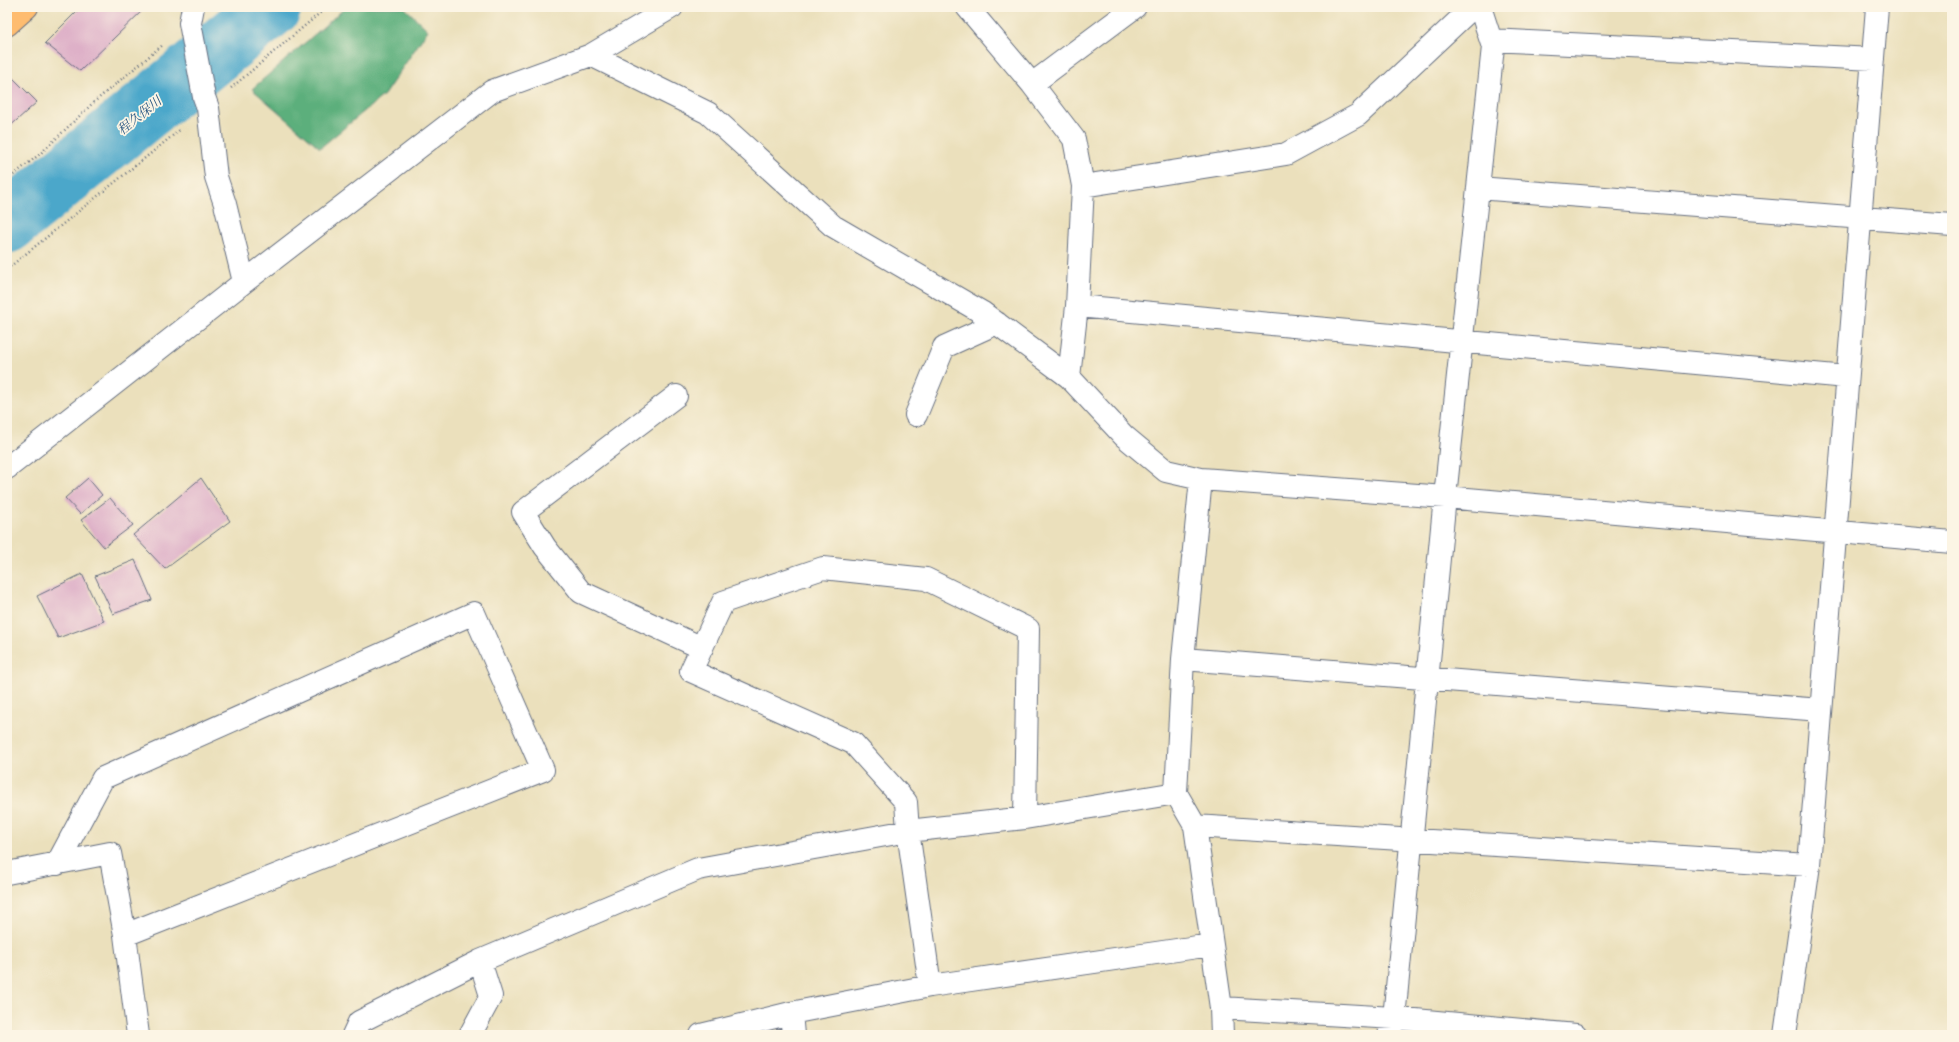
<svg xmlns="http://www.w3.org/2000/svg" width="1959" height="1042" font-family="'Libre Caslon Text','Noto Serif JP',serif">
<style>
.forest{fill:#5caf7c;stroke:#3c6f6d}
.lines{fill:none;stroke-linecap:round;stroke-linejoin:round}
.river{stroke:#4ca7ca;stroke-width:61}
.building{fill:#deb0c8}
.minor-casing{stroke:#646d7f;stroke-width:24}
.major-casing{stroke:#646d7f;stroke-width:24}
.path{stroke:#646d7f;stroke-width:2.5;stroke-dasharray:1 3;stroke-linecap:butt}
.minor{stroke:#fff;stroke-width:22}
.major{stroke:#febc70;stroke-width:22}
.labels{text-anchor:middle;dominant-baseline:central;stroke-width:3.5;stroke-linejoin:round;paint-order:stroke}
.water-label{font-size:13px;font-style:italic;fill:#2c5984;stroke:#fcf5e5}
</style>
<rect width="100%" height="100%" fill="#fcf5e5"/>
<filter id="ink" filterUnits="userSpaceOnUse"><feTurbulence type="fractalNoise" baseFrequency=".025" numOctaves="2"/><feDisplacementMap in="SourceGraphic" scale="8" xChannelSelector="R" yChannelSelector="G"/><feConvolveMatrix kernelMatrix="1 2 1 2 8 2 1 2 1" color-interpolation-filters="sRGB"/></filter>
<filter id="wash" filterUnits="userSpaceOnUse"><feTurbulence type="fractalNoise" baseFrequency=".012" numOctaves="4" result="noise"/><feDisplacementMap in="SourceGraphic" scale="16" xChannelSelector="R" yChannelSelector="G"/><feGaussianBlur stdDeviation="0.9" result="paint"/><feColorMatrix in="noise" values="0 0 0 0 0 0 0 0 0 0 0 0 0 0 0 0 0 1.4 0 .05"/><feComposite in="paint" operator="in"/></filter>
<g filter="url(#wash)">
<rect width="100%" height="100%" fill="#ebe0bc"/>
<!-- forest -->
<path class="forest" d="M346,7H404L428,30L384,95L320,148L252,89Z"/>
<g class="lines">
<!-- river -->
<path class="river" d="M7,223L271,7"/>
</g>
<g id="blocks">
<!-- building -->
<path class="building" d="M81,7H146L80,71L45,43Z
M7,72L37,102L7,129Z
M88,478L102,495L80,514L65,498Z
M201,478L230,521L165,569L133,535Z
M110,498L133,525L104,547L81,520Z
M135,560L152,600L113,614L95,576Z
M82,574L104,621L58,638L37,596Z"/>
</g>
</g>
<g filter="url(#ink)">
<use href="#blocks" fill-opacity="0" stroke="#646d7f" stroke-width="1"/>
<g class="lines">
<!-- minor casing -->
<g class="minor-casing">
<path id="minor" d="M193,7L190,23L204,97L208,108L216,177L225,204L244,282
M967,7L1032,84L1074,139L1083,186L1286,154L1358,115L1473,7
M1491,40L1873,59
M591,55L708,113L833,226L983,313L1069,377
M1032,84L1135,7
M1083,186L1077,306L1069,377L1124,436L1166,471L1201,479L1445,497L1952,542
M1478,188L1952,225
M1077,306L1847,377
M676,396L523,512L545,547L581,592L702,648
M916,415L944,347L997,323
M7,468L244,282L492,91L591,55L672,7
M1201,479L1183,659L1176,793L1195,826L1221,1008L1222,1035
M1183,659L1821,710
M1195,826L1809,865
M57,864L103,778L474,613L543,770L125,935
M7,873L110,853L125,935L138,1035
M480,961L698,869L908,831L1025,818L1176,793
M930,986L908,831L906,802L853,743L691,671L723,602L823,568L926,579L1028,629L1025,818
M1221,1008L1394,1018L1576,1035
M791,1013L793,1035
M353,1035L359,1022L480,961L491,996L470,1035
M701,1035L791,1013L930,986L1211,945
M1389,1035L1394,1018L1445,497L1493,47L1480,7
M1785,1035L1809,865L1877,7"/>
</g>
<!-- major casing -->
<g class="major-casing">
<path id="major" d="M7,25L27,7"/>
</g>
<!-- path -->
<path class="path" d="M231,88L327,7
M7,180L40,154L94,102L164,44
M7,269L181,129"/>
<!-- minor -->
<use href="#minor" class="minor"/>
<!-- major -->
<use href="#major" class="major"/>
</g>
</g>
<g class="labels">
<!-- water labels -->
<g class="water-label">
<text transform="translate(139 115) rotate(-39)">程久保川</text>
</g>
</g>
<!-- margin -->
<rect width="1959" height="1042" fill="none" stroke="#fcf5e5" stroke-width="24"/>
</svg>
